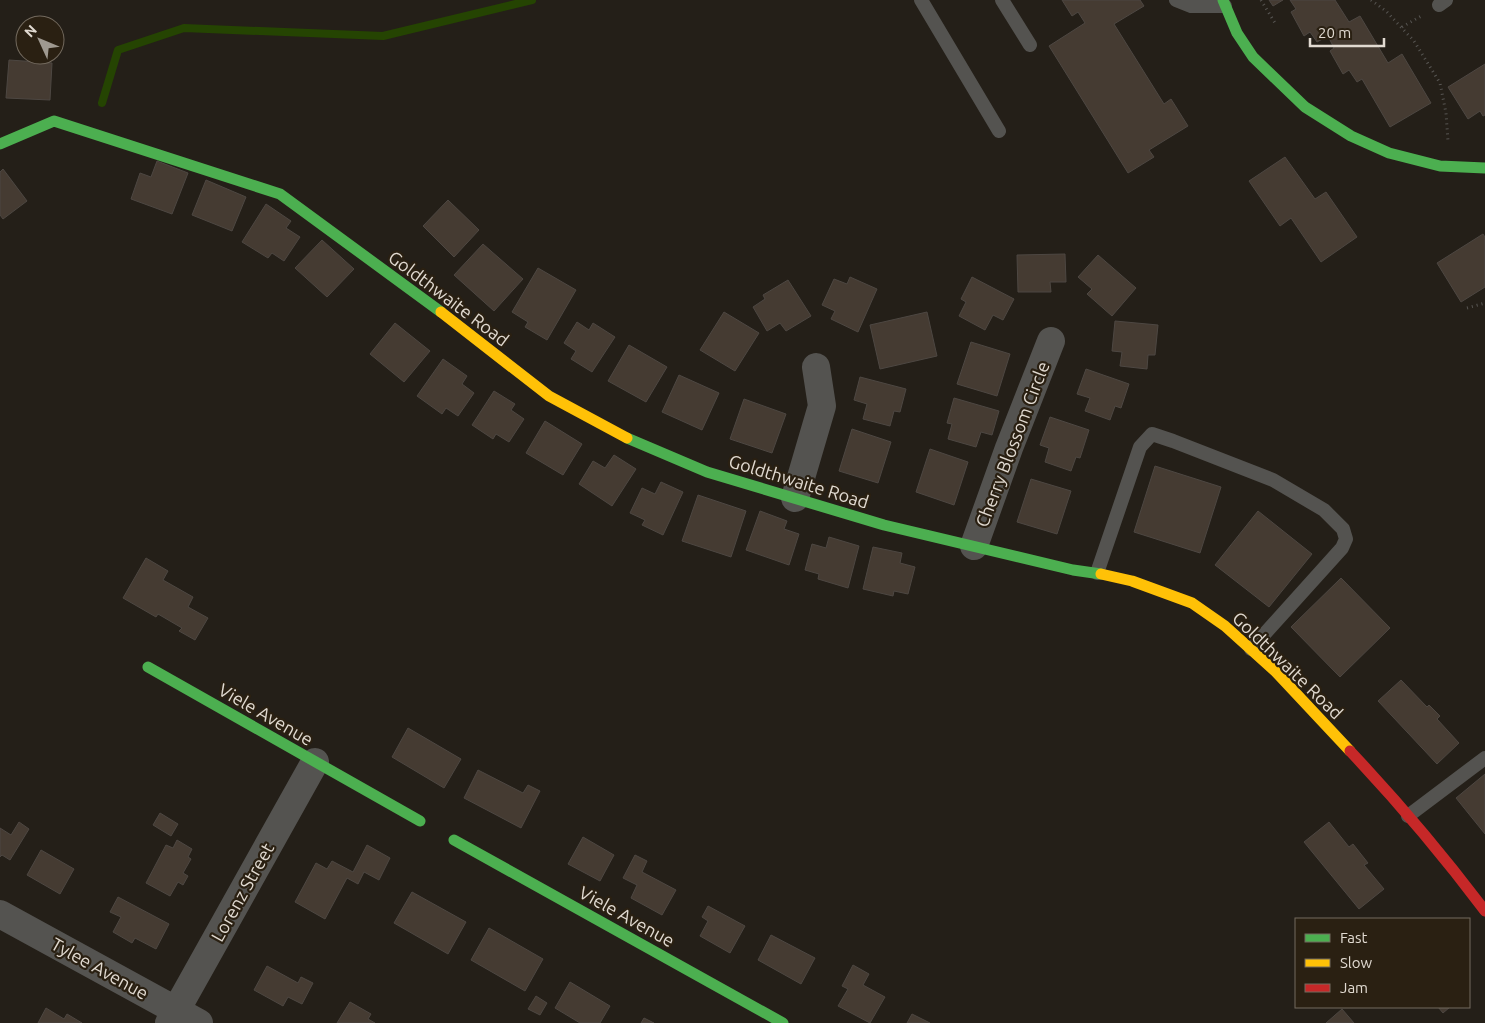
<svg xmlns="http://www.w3.org/2000/svg" width="1485" height="1023" font-family="Ubuntu,sans-serif">
<style>
.lines{fill:none;stroke-linecap:round;stroke-linejoin:round}
.stream{stroke:#254402;stroke-width:8}
.building{fill:#453b32;stroke:#4d4742}
.path{stroke:#575552;stroke-width:3;stroke-dasharray:1 4;stroke-linecap:butt}
.lane{stroke:#545350;stroke-width:14}
.street{stroke:#545350;stroke-width:28}
.fast{stroke:#4caf50;stroke-width:11}
.slow{stroke:#ffc107;stroke-width:11}
.jam{stroke:#c62828;stroke-width:11}
.labels{text-anchor:middle;dominant-baseline:central;stroke-width:4.5;stroke-linejoin:round;paint-order:stroke}
.street-label{font-size:18px;fill:#e1dad1;stroke:#2a2012}
</style>
<rect width="100%" height="100%" fill="#241f18"/>
<g class="lines">
<!-- stream -->
<path class="stream" d="M102,103L118,50L184,28L383,36L532,0"/>
</g>
<!-- building -->
<path class="building" d="M1062,0H1140L1144,6L1114,24L1164,104L1171,99L1188,126L1149,150L1154,157L1128,173L1049,46L1085,23L1078,12L1072,16Z
M1269,0H1283L1273,6Z
M1290,0H1335L1349,22L1360,16L1388,63L1402,54L1431,103L1390,127L1362,79L1357,82L1349,70L1343,74L1330,51L1334,48L1328,36L1317,42L1310,32L1304,36L1291,12L1296,9Z
M9,60L52,63L50,100L6,98Z
M1485,64V115L1483,116L1480,111L1468,119L1448,87Z
M1285,157L1315,199L1326,192L1357,237L1321,262L1291,218L1280,226L1249,181Z
M157,161L188,173L172,214L131,199L140,173L151,177Z
M3,169L27,201L3,219L0,215V172Z
M206,180L246,197L232,231L192,215Z
M448,200L479,230L454,257L423,226Z
M266,204L291,221L286,228L300,237L284,261L272,253L268,258L242,242Z
M1483,234L1485,237V287L1461,302L1437,263Z
M322,240L354,269L327,297L295,268Z
M483,244L523,279L494,311L454,275Z
M1065,254L1066,282H1050L1051,292H1018L1017,255Z
M1098,255L1136,288L1112,316L1087,294L1092,289L1078,277Z
M538,268L576,290L547,340L525,327L528,322L512,312Z
M850,277L877,289L858,332L831,319L835,311L822,305L834,279L847,284Z
M972,277L1014,299L1003,320L993,315L985,330L959,316L966,302L961,299Z
M788,280L811,316L786,331L780,323L767,331L753,307L765,299L763,295Z
M724,312L759,333L735,371L700,350Z
M927,312L937,356L880,369L870,325Z
M1115,321L1158,325L1155,355H1148L1147,369L1120,366L1122,352L1112,351Z
M577,322L589,330L593,323L615,337L592,372L571,359L576,351L564,343Z
M395,323L430,351L404,382L370,354Z
M971,342L1010,354L997,396L957,384Z
M629,345L667,367L646,402L608,381Z
M443,359L467,376L462,384L474,393L458,416L446,408L442,414L417,396Z
M1086,369L1129,384L1121,408L1115,406L1110,420L1085,411L1090,398L1077,394Z
M679,375L719,393L702,430L662,412Z
M860,377L906,389L900,412L894,411L890,426L863,419L867,404L854,400Z
M494,391L515,404L511,410L524,419L509,442L496,434L493,439L472,425Z
M954,398L999,411L992,435L981,432L976,447L948,439L952,424L947,423Z
M744,399L786,414L772,453L730,439Z
M1050,417L1089,430L1080,458L1076,457L1071,471L1045,462L1049,448L1040,445Z
M545,421L582,444L563,475L526,453Z
M852,429L891,442L878,483L839,471Z
M930,449L968,462L954,505L916,492Z
M614,455L636,469L612,506L579,484L593,461L605,468Z
M1155,466L1221,487L1200,553L1134,532Z
M1031,479L1071,491L1057,534L1017,522Z
M661,482L683,492L663,535L642,525L645,520L630,513L642,488L655,494Z
M698,495L746,511L731,557L682,541Z
M760,511L787,521L784,529L799,534L789,565L746,550Z
M1258,511L1312,554L1269,607L1215,565Z
M829,537L859,546L848,588L818,579L819,574L805,570L812,544L826,548Z
M873,547L902,553L900,563L915,567L908,594L894,591L893,596L863,589Z
M146,558L168,571L163,580L193,597L188,607L208,618L195,640L179,631L182,628L158,614L156,617L123,598Z
M1341,578L1390,628L1340,677L1291,627Z
M1401,680L1427,707L1429,705L1440,716L1437,719L1459,743L1437,764L1378,701Z
M408,728L461,759L444,788L392,757Z
M478,770L523,793L528,785L540,791L521,828L464,798Z
M1485,774V834L1456,798Z
M160,813L178,824L171,836L153,825Z
M19,822L29,829L10,860L2,855L0,857V828L11,835Z
M1329,822L1349,847L1353,844L1368,863L1364,865L1384,889L1359,909L1304,842Z
M583,837L614,855L600,881L568,864Z
M177,840L192,849L188,857L191,859L183,873L188,876L183,885L178,882L170,896L146,883L166,845L173,848Z
M367,845L390,858L379,880L364,872L358,884L347,878L325,919L295,902L316,863L327,869L332,861L353,872Z
M41,850L74,869L60,894L27,875Z
M635,855L647,861L642,872L676,890L662,915L631,898L637,885L623,878Z
M412,892L466,922L448,954L394,923Z
M118,897L169,924L156,949L135,938L132,943L113,932L121,917L110,912Z
M708,906L745,926L730,953L700,936L708,921L702,917Z
M489,928L543,959L525,991L471,960Z
M771,935L815,958L801,984L758,960Z
M853,965L869,974L863,985L885,997L870,1023L838,1006L848,989L842,986Z
M267,966L298,983L301,977L313,983L302,1004L288,997L283,1006L254,990Z
M570,982L610,1006L600,1023H580L555,1008Z
M536,996L547,1003L540,1015L528,1009Z
M350,1002L371,1014L368,1019L375,1023H337Z
M1438,1007H1450L1443,1013Z
M46,1008L64,1019L67,1014L82,1023H38Z
M1342,1009L1354,1023H1326Z
M912,1014L930,1023H907Z
M644,1018L654,1023H641Z"/>
<g class="lines">
<!-- path -->
<path class="path" d="M1261,0L1275,23
M1371,0L1386,11L1414,41L1440,83L1446,113L1448,141
M1402,27L1423,15
M1467,308L1485,303"/>
<!-- lane -->
<path class="lane" d="M921,0L999,131
M1002,0L1030,45
M1176,0L1191,6H1225
M1439,5L1446,0
M1097,573L1140,447L1152,434L1173,441L1273,480L1324,510L1343,529L1346,539L1342,548L1251,649
M1408,816L1485,758"/>
<!-- street -->
<path class="street" d="M795,498L822,406L816,367
M974,546L1009,448L1051,341
M0,914L199,1023
M169,1023L315,762"/>
<!-- fast -->
<path class="fast" d="M1223,0L1237,33L1253,57L1305,107L1351,136L1389,153L1440,166L1485,168
M0,144L54,121L280,194L441,312
M627,438L707,472L884,525L1073,570L1101,574
M148,667L420,821
M454,840L783,1023"/>
<!-- slow -->
<path class="slow" d="M441,312L549,396L627,438
M1101,574L1132,581L1192,603L1225,626L1276,672L1350,751"/>
<!-- jam -->
<path class="jam" d="M1350,751C1398,802 1443,855 1485,911"/>
</g>
<g class="labels">
<!-- street labels -->
<g class="street-label">
<text transform="translate(449 298) rotate(37)">Goldthwaite Road</text>
<text transform="translate(1012 444) rotate(-69)">Cherry Blossom Circle</text>
<text transform="translate(799 481) rotate(17)">Goldthwaite Road</text>
<text transform="translate(1288 665) rotate(44)">Goldthwaite Road</text>
<text transform="translate(266 714) rotate(30)">Viele Avenue</text>
<text transform="translate(242 892) rotate(-61)">Lorenz Street</text>
<text transform="translate(627 916) rotate(29)">Viele Avenue</text>
<text transform="translate(100 968) rotate(29)">Tylee Avenue</text>
</g>
</g>
<!-- legend -->
<rect x="1295" y="918" width="175" height="90" fill="#2a2012" stroke="#736a5e"/>
<rect x="1305" y="934" width="25" height="8" fill="#4caf50" stroke="#736a5e"/>
<text x="1340" y="943" font-size="15" fill="#e1dad1">Fast</text>
<rect x="1305" y="959" width="25" height="8" fill="#ffc107" stroke="#736a5e"/>
<text x="1340" y="968" font-size="15" fill="#e1dad1">Slow</text>
<rect x="1305" y="984" width="25" height="8" fill="#c62828" stroke="#736a5e"/>
<text x="1340" y="993" font-size="15" fill="#e1dad1">Jam</text>
<!-- north arrow -->
<g transform="translate(40 40) rotate(314)"><circle r="24" fill="#2a2012" stroke="#736a5e"/>
<path d="M0-4L9 19L0 12L-9 19Z" fill="#9f9990"/>
<text y="-8" font-size="14" font-weight="bold" text-anchor="middle" fill="#e1dad1">N</text>
</g>
<!-- scale -->
<path d="M1310 38v8h74v-8" fill="none" stroke="#e1dad1" stroke-width="2.5"/>
<text x="1318" y="38" font-size="15" fill="#e1dad1" stroke="#2a2012" stroke-width="4" paint-order="stroke">20 m</text>
</svg>
